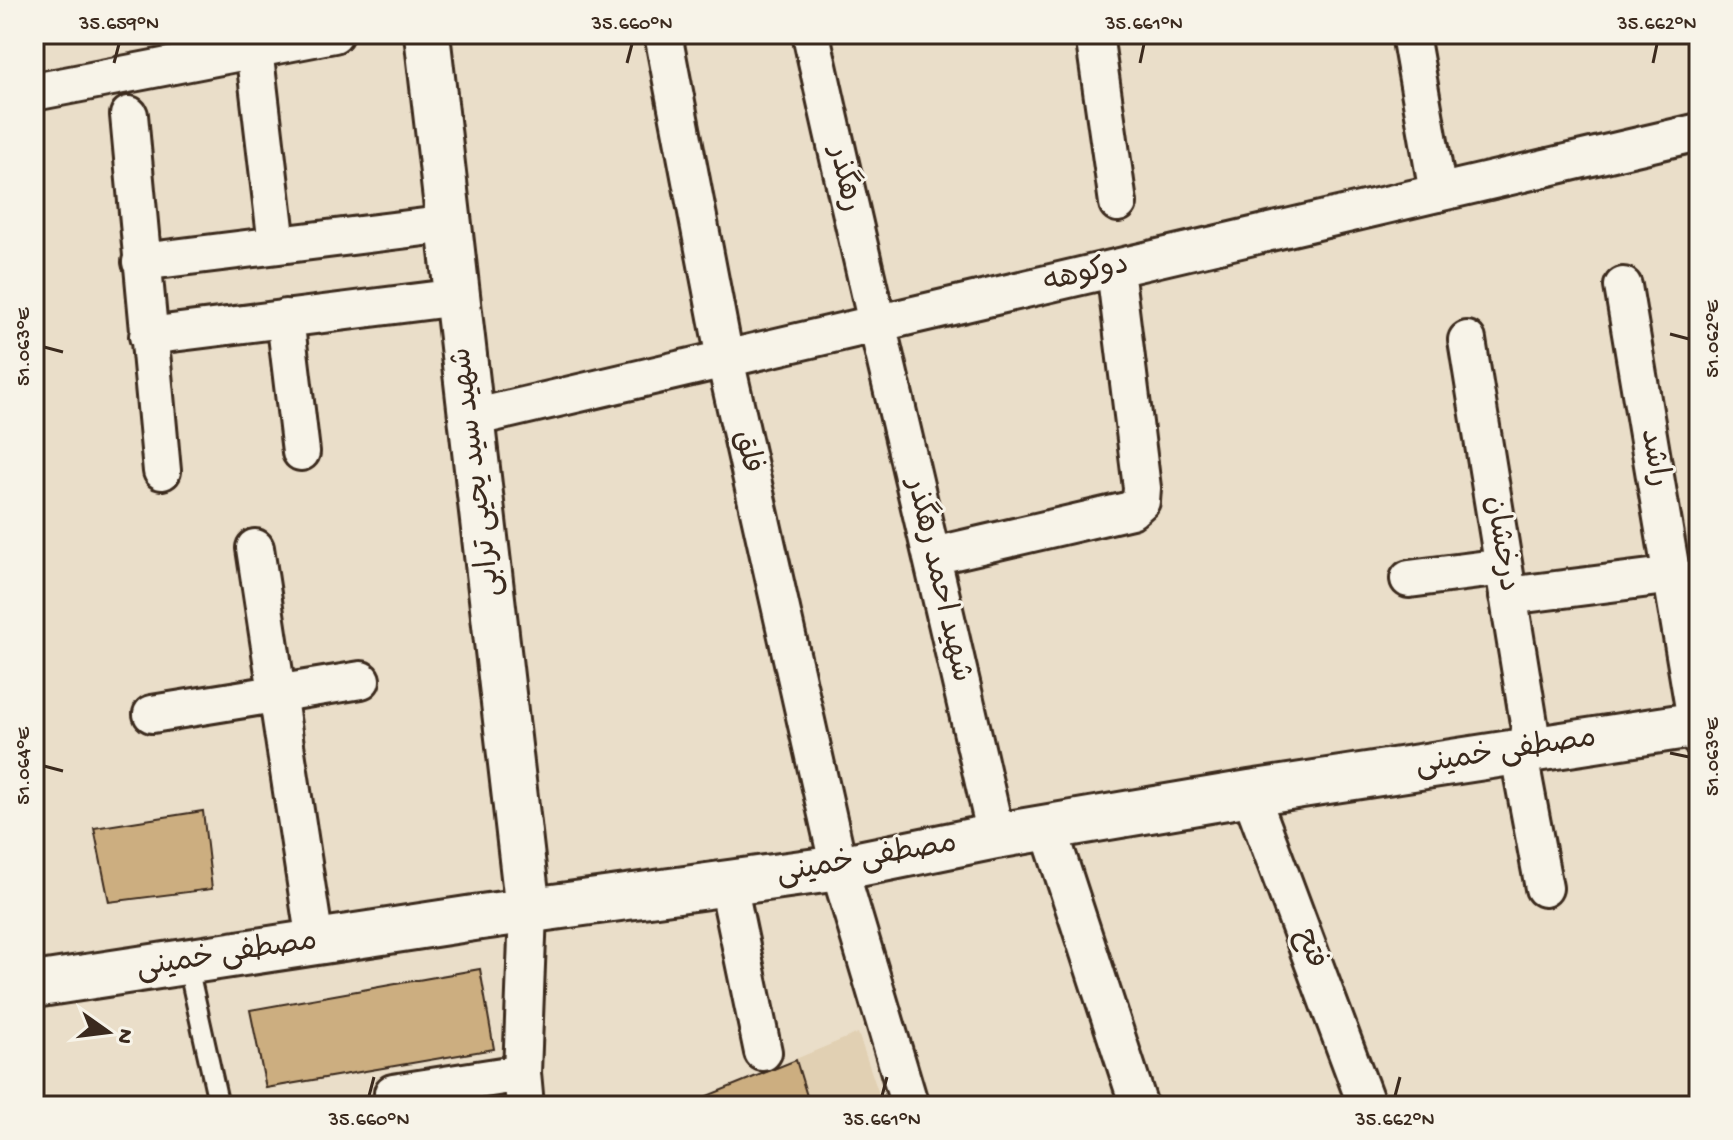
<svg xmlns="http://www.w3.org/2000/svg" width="1733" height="1140" font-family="'Gochi Hand','Playpen Sans Arabic',sans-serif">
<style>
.built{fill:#e1d0b3}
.building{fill:#ccae80;stroke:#3b2a1e;stroke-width:2}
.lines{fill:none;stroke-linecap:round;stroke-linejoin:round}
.service-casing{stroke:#3b2a1e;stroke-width:24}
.minor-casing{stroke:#3b2a1e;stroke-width:42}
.secondary-casing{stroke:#3b2a1e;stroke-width:50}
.service{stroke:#f7f3e8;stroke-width:18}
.minor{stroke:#f7f3e8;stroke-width:36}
.secondary{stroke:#f7f3e8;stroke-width:44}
.ticks{fill:none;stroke:#3b2a1e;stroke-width:3}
.labels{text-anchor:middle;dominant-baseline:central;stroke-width:6;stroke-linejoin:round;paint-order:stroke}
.street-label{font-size:30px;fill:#3b2a1e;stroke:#f7f3e8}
.neatline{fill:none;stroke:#3b2a1e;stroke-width:3}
.ticks-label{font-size:20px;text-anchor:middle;fill:#3b2a1e}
</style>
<rect width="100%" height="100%" fill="#eadec9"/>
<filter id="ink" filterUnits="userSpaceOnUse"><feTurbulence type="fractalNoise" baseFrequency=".0125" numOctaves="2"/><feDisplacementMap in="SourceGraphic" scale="16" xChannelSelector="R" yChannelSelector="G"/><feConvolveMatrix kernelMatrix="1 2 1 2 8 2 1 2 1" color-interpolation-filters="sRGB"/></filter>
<g filter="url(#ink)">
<!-- built -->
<path class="built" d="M858,1033L883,1106H712L707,1096Z"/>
<!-- building -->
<path class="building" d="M203,811L212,889L109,902L94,828Z
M480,969L494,1049L266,1088L250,1010Z
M796,1060L810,1106H712L707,1096Z"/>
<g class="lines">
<!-- service casing -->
<g class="service-casing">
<path id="service" d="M187,962L219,1106"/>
</g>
<!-- minor casing -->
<g class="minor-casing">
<path id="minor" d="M663,34L725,359L839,868L910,1106
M811,34C870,302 936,568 996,836
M1094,34L1118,203
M1410,34L1438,193
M254,49L277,245
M34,92L334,34
M129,115L162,471
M141,262L449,224
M1623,286L1699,738
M285,318L301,452
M148,336L458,297
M1467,340L1533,748
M472,418L1699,132
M255,548L315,942
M933,556L1131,510L1141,501L1142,488L1115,269
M1409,579L1503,567
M1508,596L1674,575
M152,714L361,680
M1518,750L1544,888
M1250,793L1367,1106
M1048,827L1139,1106
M728,884L763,1052
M393,1093L522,1073
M525,1106L522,1073L528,911"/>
</g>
<!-- secondary casing -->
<g class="secondary-casing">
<path id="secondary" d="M427,34L528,911
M34,985L474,918L839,868L996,836L1250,793L1699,724"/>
</g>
<!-- service -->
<use href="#service" class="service"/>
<!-- minor -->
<use href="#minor" class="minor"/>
<!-- secondary -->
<use href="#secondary" class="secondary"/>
</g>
</g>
<!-- ticks -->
<path class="ticks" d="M114,63L119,44M627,63L632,44M1140,63L1144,44M1653,63L1657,44M1670,334L1689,339M44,347L63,352M1670,753L1689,757M44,766L63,771M369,1096L374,1077M882,1096L887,1077M1395,1096L1400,1077"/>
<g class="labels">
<!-- street labels -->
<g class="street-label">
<text transform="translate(843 179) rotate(78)">رهگذر</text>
<text transform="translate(1086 275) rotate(-13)">دوکوهه</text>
<text transform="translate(746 452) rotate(77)">فلق</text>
<text transform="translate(1653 458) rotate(80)">راشد</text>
<text transform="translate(478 472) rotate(-97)">شهید سید یحیی ترابی</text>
<text transform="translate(1500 544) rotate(81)">درخشان</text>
<text transform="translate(937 580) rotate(77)">شهید احمد رهگذر</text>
<text transform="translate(1506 753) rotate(-9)">مصطفی خمینی</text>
<text transform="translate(867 860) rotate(-10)">مصطفی خمینی</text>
<text transform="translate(1309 949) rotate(70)">فتح</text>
<text transform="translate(227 956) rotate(-9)">مصطفی خمینی</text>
</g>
</g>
<!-- margin -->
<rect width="1733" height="1140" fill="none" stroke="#f7f3e8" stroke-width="88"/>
<!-- north arrow -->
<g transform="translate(108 1032) rotate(104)" stroke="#f7f3e8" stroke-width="6" paint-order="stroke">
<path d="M0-6L14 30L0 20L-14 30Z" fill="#3b2a1e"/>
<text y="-12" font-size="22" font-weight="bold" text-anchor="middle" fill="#3b2a1e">N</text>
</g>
<rect x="44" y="44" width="1645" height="1052" class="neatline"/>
<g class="ticks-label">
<text x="119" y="29">35.659°N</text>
<text x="632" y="29">35.660°N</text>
<text x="1144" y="29">35.661°N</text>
<text x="1657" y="29">35.662°N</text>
<text transform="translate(1711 339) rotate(-90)" y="7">51.062°E</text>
<text transform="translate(22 347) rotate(-90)" y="7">51.063°E</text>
<text transform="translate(1711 757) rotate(-90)" y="7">51.063°E</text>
<text transform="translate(22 766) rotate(-90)" y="7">51.064°E</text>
<text x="369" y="1125">35.660°N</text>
<text x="882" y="1125">35.661°N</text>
<text x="1395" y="1125">35.662°N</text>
</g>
</svg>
